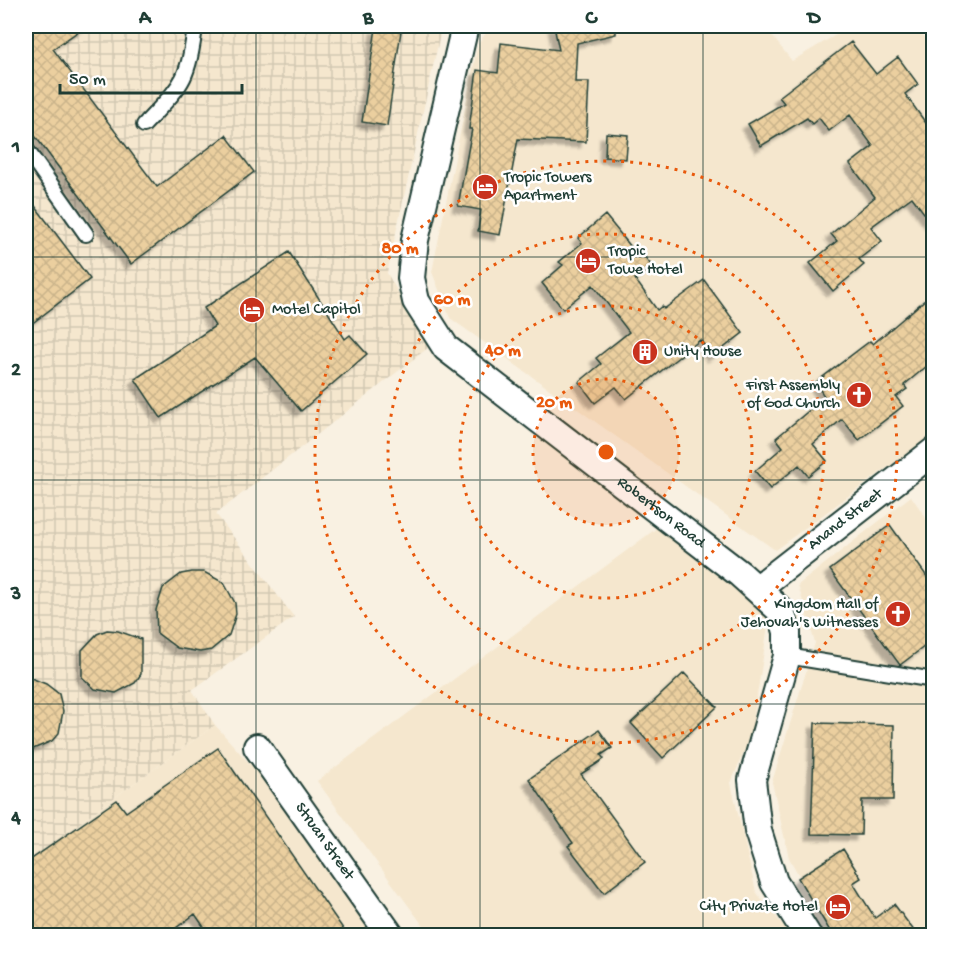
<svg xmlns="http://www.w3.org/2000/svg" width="959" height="961" font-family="'Gochi Hand',sans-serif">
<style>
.built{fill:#f5e7ce}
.industrial{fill:url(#industrial-grid)}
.building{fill:url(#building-cross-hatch);stroke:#1f3d34;stroke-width:1.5;filter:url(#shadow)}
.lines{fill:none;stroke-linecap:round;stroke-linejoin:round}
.lane-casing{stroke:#1f3d34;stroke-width:18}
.street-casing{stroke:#1f3d34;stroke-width:30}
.lane{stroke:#fff;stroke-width:14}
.street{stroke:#fff;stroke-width:26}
.grid{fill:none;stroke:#1f3d34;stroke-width:1.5;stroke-opacity:0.55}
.ring{fill:none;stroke:#e8590c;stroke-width:3;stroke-dasharray:3 6}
.labels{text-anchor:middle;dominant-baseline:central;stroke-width:5;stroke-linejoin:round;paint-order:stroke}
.poi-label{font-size:16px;fill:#1f3d34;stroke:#fff;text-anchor:start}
.street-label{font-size:16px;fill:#1f3d34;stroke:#fff}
.centre{fill:#e8590c;stroke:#fff;stroke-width:3}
.ring-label{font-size:18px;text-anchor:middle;font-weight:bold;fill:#e8590c;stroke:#fff;stroke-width:5;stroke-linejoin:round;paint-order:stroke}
.neatline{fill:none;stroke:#1f3d34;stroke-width:2}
.grid-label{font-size:20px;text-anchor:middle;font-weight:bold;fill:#1f3d34}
</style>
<defs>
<pattern id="industrial-grid" width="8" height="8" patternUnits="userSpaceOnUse" patternTransform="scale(1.5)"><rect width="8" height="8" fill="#f5e7ce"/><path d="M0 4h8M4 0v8" fill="none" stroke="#d2c7b2"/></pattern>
<pattern id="building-cross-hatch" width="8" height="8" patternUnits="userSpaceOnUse" patternTransform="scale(1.5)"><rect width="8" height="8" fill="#ebcf9f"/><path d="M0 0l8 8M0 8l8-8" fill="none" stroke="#c9b38a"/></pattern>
<filter id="shadow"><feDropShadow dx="-5.5" dy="5.5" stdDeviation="1.5" flood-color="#0004"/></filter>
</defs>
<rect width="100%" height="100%" fill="#f9f1e2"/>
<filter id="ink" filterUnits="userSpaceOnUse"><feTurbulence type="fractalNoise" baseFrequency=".0167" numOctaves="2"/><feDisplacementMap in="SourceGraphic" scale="12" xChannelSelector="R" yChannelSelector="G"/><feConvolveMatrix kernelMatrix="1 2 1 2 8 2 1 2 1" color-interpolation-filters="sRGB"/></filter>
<g filter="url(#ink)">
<!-- built -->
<path class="built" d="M491,26H764L792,61L851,26H906L933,42V434L775,550L450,318L432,272L478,44Z
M911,496L933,528V935H833L789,858L772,782L815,643L798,585Z
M661,525L770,613L751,734L731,783L756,892L791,935H430L317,781Z
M215,725L328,851L391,935H26V869L86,818Z"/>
<!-- industrial -->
<path class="industrial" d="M26,26H442L387,273L429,347L216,514L294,617L192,690L215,725L86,818L26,869Z"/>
<!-- building -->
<path class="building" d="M26,26H86L53,49L157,187L226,135L254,172L131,264L26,124Z
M554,26H616V34L577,43L575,82H589L586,142L518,139L500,235L478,231L481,210L458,206L472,129H469L477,70L498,73L501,43L559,50Z
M376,28L401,31L387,126L362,122Z
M851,42L876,74L898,57L918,84L905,94L933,133V225L912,197L871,227L882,241L859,259L864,265L833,291L810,263L837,241L831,234L875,197L850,164L873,146L850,115L829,131L819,118L812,124L807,118L761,146L748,124L784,103L779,97Z
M606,133L628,135L626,159L605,157Z
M26,194L90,279L26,328Z
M605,215L632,248L636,246L652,266L635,279L657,310L662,306L664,309L704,280L743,333L713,356L700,340L626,399L616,387L595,403L579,382L601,364L596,358L629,332L593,285L563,309L542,283L563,265L559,262L582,243L578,238Z
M289,252L345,339L350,335L367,354L301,411L255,357L161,418L135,379L215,326L204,308Z
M933,293V361L904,385L907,389L896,397L903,406L859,440L842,419L813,444L827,461L808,476L799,465L770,489L755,471L783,447L776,438L825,397L815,383L870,341L873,344Z
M890,525L933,585V640L900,665L830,570Z
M192,572H204L224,583L235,603L236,614L229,635L211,650L200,652L177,648L157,633L156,610L163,588L181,574Z
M107,630L118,631L141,639V674L135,683L116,693L95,689L82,677V650L97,634Z
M684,673L717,707L663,758L631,723Z
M26,676L46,684L59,694L63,711L59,733L52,741L26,752Z
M815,723L894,725L893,800H862L861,835L811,834Z
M599,730L612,748L601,755L604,759L581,774L645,862L604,893L568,846L573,843L529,779Z
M218,748L348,936H210L195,914L165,936H26V863L117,800L126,812Z
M843,849L861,878L853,883L875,918L894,904L918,936H833L798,878Z"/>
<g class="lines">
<!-- lane casing -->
<g class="lane-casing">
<path id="lane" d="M144,125C181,85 189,82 195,26
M26,149L86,234
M787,656L934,680"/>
</g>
<!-- street casing -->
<g class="street-casing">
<g id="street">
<path id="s1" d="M465,26L415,240L411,278L416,301L446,348L740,574L781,611L787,632V656L752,780L758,831L774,882L808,936"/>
<path id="s2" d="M758,588L934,451"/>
<path id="s3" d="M257,747L391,936"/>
</g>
</g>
<!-- lane -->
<use href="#lane" class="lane"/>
<!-- street -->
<use href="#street" class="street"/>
</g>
</g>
<!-- grid -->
<path class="grid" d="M256,26V936M480,26V936M703,26V936M26,257H934M26,480H934M26,704H934"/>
<!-- distance rings -->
<circle cx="606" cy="452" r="73" fill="#e8590c" fill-opacity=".12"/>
<g class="ring">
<circle cx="606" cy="452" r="73"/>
<circle cx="606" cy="452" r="146"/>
<circle cx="606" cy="452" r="218"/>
<circle cx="606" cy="452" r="291"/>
</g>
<!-- icons -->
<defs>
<g id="hotel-disc" transform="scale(1.35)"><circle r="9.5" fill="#c8321e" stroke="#fff"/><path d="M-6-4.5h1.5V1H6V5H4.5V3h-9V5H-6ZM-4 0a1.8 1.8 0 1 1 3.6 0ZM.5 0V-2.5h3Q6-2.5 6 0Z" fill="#fff"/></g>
<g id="building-disc" transform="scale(1.35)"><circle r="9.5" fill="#c8321e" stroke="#fff"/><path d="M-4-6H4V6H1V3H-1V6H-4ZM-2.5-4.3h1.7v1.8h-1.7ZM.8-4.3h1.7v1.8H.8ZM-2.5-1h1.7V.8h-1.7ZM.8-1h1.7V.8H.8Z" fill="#fff"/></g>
<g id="church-disc" transform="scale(1.35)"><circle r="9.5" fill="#c8321e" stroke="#fff"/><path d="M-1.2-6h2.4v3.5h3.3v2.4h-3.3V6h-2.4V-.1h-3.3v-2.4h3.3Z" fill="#fff"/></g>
</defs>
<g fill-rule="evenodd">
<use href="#hotel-disc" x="485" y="187"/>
<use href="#hotel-disc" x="588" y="261"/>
<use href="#hotel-disc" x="252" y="310"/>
<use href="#building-disc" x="645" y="352"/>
<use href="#church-disc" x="859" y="395"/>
<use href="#church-disc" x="898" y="614"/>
<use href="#hotel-disc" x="838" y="907"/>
</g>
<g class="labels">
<!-- poi labels -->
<g class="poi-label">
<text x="504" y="178">Tropic Towers<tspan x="504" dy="18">Apartment</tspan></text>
<text x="608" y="252">Tropic<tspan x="608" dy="18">Towe Hotel</tspan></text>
<text x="272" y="310">Motel Capitol</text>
<text x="664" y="352">Unity House</text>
<text x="840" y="386" text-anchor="end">First Assembly<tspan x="840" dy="18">of God Church</tspan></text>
<text x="878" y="605" text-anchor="end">Kingdom Hall of<tspan x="878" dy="18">Jehovah's Witnesses</tspan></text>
<text x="818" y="907" text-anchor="end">City Private Hotel</text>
</g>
<!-- street labels -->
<g class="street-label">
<text stroke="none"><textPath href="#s1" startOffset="608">Robertson Road</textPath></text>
<text stroke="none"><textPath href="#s2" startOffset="111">Anand Street</textPath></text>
<text stroke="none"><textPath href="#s3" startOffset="116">Struan Street</textPath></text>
</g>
</g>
<circle cx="606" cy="452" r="9" class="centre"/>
<g class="ring-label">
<text x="400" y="253">80 m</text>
<text x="452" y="304">60 m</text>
<text x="503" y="355">40 m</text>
<text x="554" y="407">20 m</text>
</g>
<!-- margin -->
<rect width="959" height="961" fill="none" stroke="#fff" stroke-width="66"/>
<!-- scale -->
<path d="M60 84v9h182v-9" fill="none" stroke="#1f3d34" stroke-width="3"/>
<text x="69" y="84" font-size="18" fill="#1f3d34" stroke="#ffffff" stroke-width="4.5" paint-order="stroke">50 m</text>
<rect x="33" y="33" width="893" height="895" class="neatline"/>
<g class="grid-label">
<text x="145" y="23">A</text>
<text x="368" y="23">B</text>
<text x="591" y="23">C</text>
<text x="814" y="23">D</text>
<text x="16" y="152">1</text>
<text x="16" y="375">2</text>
<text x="16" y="599">3</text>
<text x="16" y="823">4</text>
</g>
</svg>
